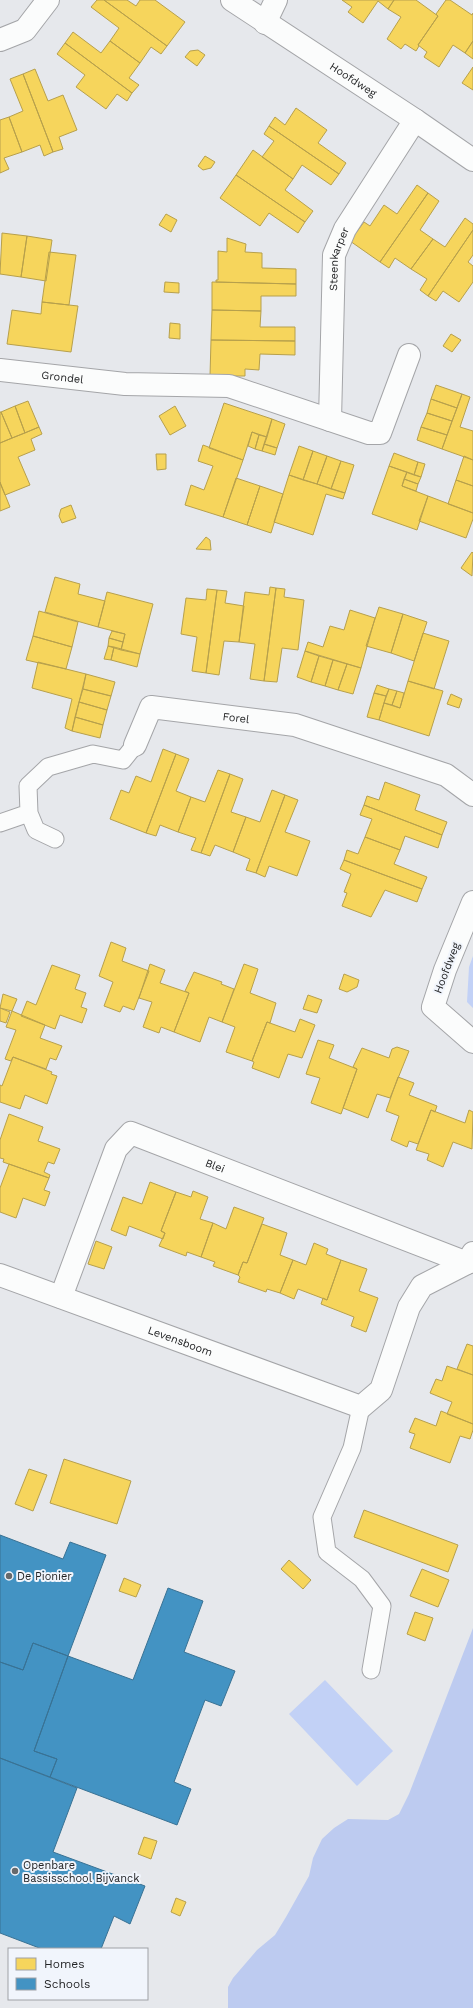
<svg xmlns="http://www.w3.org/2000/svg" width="473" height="2008" font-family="'Work Sans',sans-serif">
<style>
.green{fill:#c2d1f6}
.forest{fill:#bdcbf0}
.homes{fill:#f6d55c;stroke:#b7a04c}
.schools{fill:#4393c3;stroke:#397294}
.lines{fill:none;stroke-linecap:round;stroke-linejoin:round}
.lane-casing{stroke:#a4a5a8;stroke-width:19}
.street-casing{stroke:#a4a5a8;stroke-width:24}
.lane{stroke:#fbfcfc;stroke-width:17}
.street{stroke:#fbfcfc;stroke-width:22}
.poi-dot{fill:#67696b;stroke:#f1f5fc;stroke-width:1.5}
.labels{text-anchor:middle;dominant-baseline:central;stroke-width:4;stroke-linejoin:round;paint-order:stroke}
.street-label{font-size:11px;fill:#232426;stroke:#f1f5fc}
.poi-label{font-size:11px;fill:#232426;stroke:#f1f5fc;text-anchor:start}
</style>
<rect width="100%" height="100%" fill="#e6e8ec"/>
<!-- green -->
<path class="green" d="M473,956V1008L467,1002L469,967Z
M325,1680L393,1751L357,1786L289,1714Z"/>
<!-- forest -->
<path class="forest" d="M473,1628V2008H228V1987L233,1978L257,1950L275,1935L286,1917L309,1876L313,1858L322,1839L334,1828L348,1819L388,1820L399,1814L409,1794Z"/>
<!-- homes -->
<path class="homes" d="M97,0H104L167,46L161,54L151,47L140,63L110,41L119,28L91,7Z
M104,0H127L136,6L140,0H155L185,22L167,46Z
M342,0H394L388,9L378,1L363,23L348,12L352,7Z
M394,0H416L438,16L418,45L419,46L416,51L405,44L401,49L387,39L401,17L388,9Z
M446,0H450L472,15L473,13V41L465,53L453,45L439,67L424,57L427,52L418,45L438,16L436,14Z
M73,32L101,53L110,41L140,63L129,78L139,85L132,93L65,43Z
M473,41V59L465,53Z
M65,43L132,93L127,101L117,94L106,109L76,87L85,75L57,54Z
M198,50L205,55L197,66L185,57L190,51Z
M473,67V90L462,83Z
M35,69L48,101L63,95L77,130L59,137L63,149L53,152L23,74Z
M23,74L53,152L44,156L40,145L22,152L9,117L23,111L10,79Z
M296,108L327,130L318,143L346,163L339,174L269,126L275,117L285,125Z
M9,117L22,152L4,158L9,169L0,173V120Z
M269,126L339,174L331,185L302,165L293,179L262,157L274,141L264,134Z
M253,150L293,179L285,190L313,211L305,222L236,175Z
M205,156L215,162L211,168L203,170L198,166Z
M236,175L305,222L298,233L269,213L260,226L220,198Z
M417,185L428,193L380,262L350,241L364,222L370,226L384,205L397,214Z
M428,193L439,201L420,230L433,239L411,269L395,258L389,268L380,262Z
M166,214L177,220L171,232L159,225Z
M465,218L473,224V230L428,296L420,290L427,279L411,269L433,239L445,247Z
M473,230V255L468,262L473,266V282L459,302L443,291L436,301L428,296Z
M2,233L27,236L21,277L0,274Z
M27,236L52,240L46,281L21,277Z
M227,238L246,244L245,252L262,253V268L296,269V284L216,282V280H218V251L227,252Z
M49,252L76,255L69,305L42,302Z
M165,282L179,283V293L164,292Z
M212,282L296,284V296H261V311L212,310Z
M42,302L78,306L71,352L7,344L12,310L41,314Z
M212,310L261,311L260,327H295V341L211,340Z
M170,323L180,324V339L169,338Z
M451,334L461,340L452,352L443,346Z
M211,340L295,341V355L260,354L259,370L245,369V376H210Z
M436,385L462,394L457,408L431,399Z
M462,394L470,397L460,427L473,431V460L442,449Z
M431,399L457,408L452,421L427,413Z
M28,401L39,427L25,433L15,406Z
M224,403L272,419L267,437L252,432L243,460L209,448Z
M15,406L25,433L12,438L1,412Z
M175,406L186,426L170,435L159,416Z
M0,412H1L12,438L0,443Z
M427,413L452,421L447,435L421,427Z
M272,419L285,424L277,448L264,444Z
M39,427L42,434L31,439L35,450L18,457L30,485L5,495L0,483V443Z
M421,427L447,435L442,449L417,440Z
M252,432L259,435L255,449L248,446Z
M259,435L267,437L262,451L255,449Z
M264,444L277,448L275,455L262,451Z
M203,445L243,460L223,517L185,505L191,485L204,490L213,466L198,461Z
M299,446L313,451L303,480L289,475Z
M313,451L327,456L317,484L303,480Z
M394,453L418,462L414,475L389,466Z
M156,454H166V469L157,470Z
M327,456L341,461L331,489L317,484Z
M464,456L473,460V486L456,480Z
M341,461L354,465L345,493L331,489Z
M418,462L425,464L421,477L414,475Z
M389,466L407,472L402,486L428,496L417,530L372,514Z
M407,472L421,477L418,484L404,479Z
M289,475L345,493L343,499L326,494L313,535L274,522Z
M236,478L260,486L247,525L223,517Z
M404,479L418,484L416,491L402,486Z
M456,480L473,486V513L448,504Z
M0,482L10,507L0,511Z
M260,486L283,494L271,533L247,525Z
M428,496L473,513V519L466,538L419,521Z
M71,505L76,518L62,523L59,516L61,509Z
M206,537L210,540L211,550L196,549Z
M472,552L473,553L472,576L461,568Z
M55,577L80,584L78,594L105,601L98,627L45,612Z
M270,587L276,588L264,681L250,679L255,644L239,642L245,592L269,595Z
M276,588L285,589L284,597L304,600L298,650L282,648L277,682L264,681Z
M207,589L217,590L206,673L192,671L197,637L181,634L186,598L206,600Z
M217,590L227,591L225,603L244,606L239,642L224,641L219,675L206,673Z
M107,592L153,604L140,654L121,650L125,634L98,627Z
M379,607L403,614L391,653L366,646Z
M350,610L375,618L361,668L305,651L308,642L323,647L330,626L344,630Z
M39,611L78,622L72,647L33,636Z
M403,614L427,622L414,661L391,653Z
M112,631L125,634L123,642L109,638Z
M423,633L449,641L434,689L408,681Z
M33,636L72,647L66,669L26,660Z
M109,638L123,642L121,650L108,646Z
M108,646L114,647L111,660L104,659Z
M114,647L140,654L137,667L111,660Z
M305,651L319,656L311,682L297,677Z
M319,656L333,660L325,686L311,682Z
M333,660L347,664L338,690L325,686Z
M38,662L86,674L72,731L65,728L72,699L32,688Z
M347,664L361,668L353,694L338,690Z
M86,674L115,682L111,696L83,689Z
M408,681L443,691L429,736L379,720L384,703L400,708Z
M377,685L389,689L386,696L374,693Z
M83,689L111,696L107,710L79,702Z
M389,689L397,691L392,705L384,703Z
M397,691L404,693L400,708L392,705Z
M374,693L386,696L379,720L367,717Z
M451,694L462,699L459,708L447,704Z
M79,702L107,710L103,725L75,717Z
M75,717L103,725L100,738L72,731Z
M163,749L176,754L146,833L110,819L121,790L129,793L136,776L151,782Z
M176,754L189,759L176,791L191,797L178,832L160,825L156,836L146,833Z
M218,770L230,774L201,853L191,850L196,838L178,832L191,797L205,802Z
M230,774L243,779L231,812L246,817L233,852L215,845L210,856L201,853Z
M385,782L420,795L415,810L447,822L442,835L364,805L367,796L379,800Z
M272,790L285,795L256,873L246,870L250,859L233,852L246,817L260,822Z
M285,795L298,800L285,832L310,841L297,876L269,866L265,877L256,873Z
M364,805L442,835L438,848L405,836L400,850L365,837L372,819L360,815Z
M365,837L400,850L394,864L427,877L422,889L344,860L347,850L358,854Z
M344,860L422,889L417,902L385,890L371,917L342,906L347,893L344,892L351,874L340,869Z
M111,942L126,948L122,961L149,971L134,1010L123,1006L120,1012L104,1006L113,982L99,976Z
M150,964L165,970L160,983L189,993L174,1032L161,1027L159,1033L143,1027L152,1002L139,998Z
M244,964L258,969L250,993L276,1003L270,1023L267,1022L252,1061L226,1052L235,1027L222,1022Z
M52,965L80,975L75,989L86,993L81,1007L87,1009L82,1023L60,1015L55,1029L21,1016L27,1001L36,1005Z
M194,972L222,982L221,984L234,989L222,1022L209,1017L200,1042L174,1032L189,993L185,991Z
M344,974L359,980L357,987L347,992L339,989Z
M3,994L17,999L12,1011L0,1008Z
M308,995L322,1000L317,1013L303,1009Z
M0,1008L10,1012L6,1023L0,1021Z
M12,1011L45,1025L40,1038L62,1046L56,1060L50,1058L46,1069L13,1057L11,1061L5,1059L16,1030L6,1027Z
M300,1019L315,1025L302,1058L288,1054L279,1078L252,1068L254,1062L252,1061L267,1022L295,1032Z
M318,1040L334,1045L329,1058L357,1069L341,1114L311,1103L320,1078L306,1074Z
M397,1047L409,1051L390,1098L377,1094L368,1118L343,1108L357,1069L353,1067L362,1048L389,1058L392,1049Z
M13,1057L52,1072L51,1074L57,1076L47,1104L25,1095L20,1109L0,1102V1085L2,1086Z
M398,1077L414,1083L409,1095L437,1106L435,1112L431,1110L418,1144L409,1141L407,1147L391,1140L399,1116L386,1111Z
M431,1110L465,1123L469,1110L473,1112L472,1149L453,1142L443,1167L427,1160L429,1154L416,1150Z
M9,1114L43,1127L38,1141L60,1149L54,1164L48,1162L44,1172L50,1175L49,1178L3,1162L4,1159L0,1158V1140Z
M9,1164L49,1178L44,1190L50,1192L45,1206L23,1198L16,1218L0,1212V1188Z
M150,1182L176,1192L161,1231L165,1233L163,1239L129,1226L126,1236L111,1230L123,1197L142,1204Z
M193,1191L208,1197L200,1219L213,1223L201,1257L187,1252L186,1256L159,1246L165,1233L161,1231L176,1192L191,1197Z
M234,1207L264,1218L247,1263L243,1262L238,1275L213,1266L215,1262L201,1257L213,1223L226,1229Z
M262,1224L287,1233L280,1255L293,1260L280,1293L267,1289L266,1292L238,1282L240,1277L238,1275L243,1262L247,1263Z
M96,1241L112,1247L104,1269L88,1264Z
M314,1243L328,1249L326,1254L341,1260L327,1300L298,1289L294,1299L280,1293L293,1260L306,1265Z
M341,1260L367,1269L359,1291L378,1298L366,1332L351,1326L354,1317L321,1304L323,1298L327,1300Z
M467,1344L473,1346V1375L457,1369Z
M447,1366L473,1375V1424L447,1414L452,1402L430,1393L436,1379L442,1381Z
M441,1411L473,1424V1430L470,1439L460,1436L450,1463L410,1448L415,1434L409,1432L415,1418L436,1426Z
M64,1459L131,1481L117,1524L50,1503Z
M29,1469L47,1475L33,1511L15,1504Z
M364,1510L458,1545L448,1572L354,1537Z
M289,1560L311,1580L303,1589L281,1569Z
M422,1569L449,1580L438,1607L410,1596Z
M124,1578L141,1585L136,1597L119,1591Z
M415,1612L433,1618L425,1641L407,1634Z
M144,1837L157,1841L151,1859L138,1854Z
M176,1898L186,1902L180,1916L171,1912Z"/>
<!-- schools -->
<path class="schools" d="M0,1535L63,1559L70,1542L106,1555L68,1656L33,1643L23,1670L0,1662Z
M168,1588L203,1601L184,1652L235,1671L221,1706L205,1700L174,1782L191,1789L177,1825L50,1777L57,1759L34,1751L68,1656L133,1680Z
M33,1643L68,1656L34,1751L57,1759L50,1777L0,1758V1662L23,1670Z
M0,1758L77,1788L53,1852L145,1886L130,1924L114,1916L101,1949H42L0,1933Z"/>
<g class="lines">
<!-- lane casing -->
<g class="lane-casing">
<path id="lane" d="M29,813L36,830L55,839
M0,823L29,813L28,786L48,767L93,754L123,760L135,745
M361,1407L352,1448L322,1517L327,1552L362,1579L382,1606L371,1670"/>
</g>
<!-- street casing -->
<g class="street-casing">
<g id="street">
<path id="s1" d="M232,0L415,120L473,160"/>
<path d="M265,23L276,0"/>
<path d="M0,40L25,30L48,0"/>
<path id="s2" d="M0,370L125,384L229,386L369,433H380L409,355"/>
<path id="s3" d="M330,420L334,255L345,229L415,120"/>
<path id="s4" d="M135,745L151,707L295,725L446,775L473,795"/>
<path d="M473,902L445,970L433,1007L473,1042"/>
<path id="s5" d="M0,1275L361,1407L381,1390L409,1307L422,1286L467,1263L473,1253"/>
<path id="s6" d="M61,1297L116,1149L131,1133L467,1263"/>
</g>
</g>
<!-- lane -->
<use href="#lane" class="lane"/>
<!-- street -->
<use href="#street" class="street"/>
</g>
<!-- markers -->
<g class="poi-dot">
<circle cx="9" cy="1576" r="4"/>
<circle cx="15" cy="1871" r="4"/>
</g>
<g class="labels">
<!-- street labels -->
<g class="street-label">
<text stroke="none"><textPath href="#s1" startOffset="145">Hoofdweg</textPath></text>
<text stroke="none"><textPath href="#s3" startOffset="162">Steenkarper</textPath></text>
<text stroke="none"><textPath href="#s2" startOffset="63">Grondel</textPath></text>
<text stroke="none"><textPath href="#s4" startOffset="127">Forel</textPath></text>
<text transform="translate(447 968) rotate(-69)">Hoofdweg</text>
<text stroke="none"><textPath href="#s6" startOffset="270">Blei</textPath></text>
<text stroke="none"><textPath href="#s5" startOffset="192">Levensboom</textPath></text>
</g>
<!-- poi labels -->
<g class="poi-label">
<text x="17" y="1576">De Pionier</text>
<text x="23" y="1865">Openbare<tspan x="23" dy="13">Bassisschool Bijvanck</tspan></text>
</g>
</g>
<!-- legend -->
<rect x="8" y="1948" width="140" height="52" fill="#f1f5fc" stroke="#9fa1a6"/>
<rect x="16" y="1958" width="20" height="12" fill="#f6d55c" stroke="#9fa1a6"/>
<text x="44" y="1968" font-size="12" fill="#232426">Homes</text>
<rect x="16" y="1978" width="20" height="12" fill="#4393c3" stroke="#9fa1a6"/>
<text x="44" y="1988" font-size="12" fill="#232426">Schools</text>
</svg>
